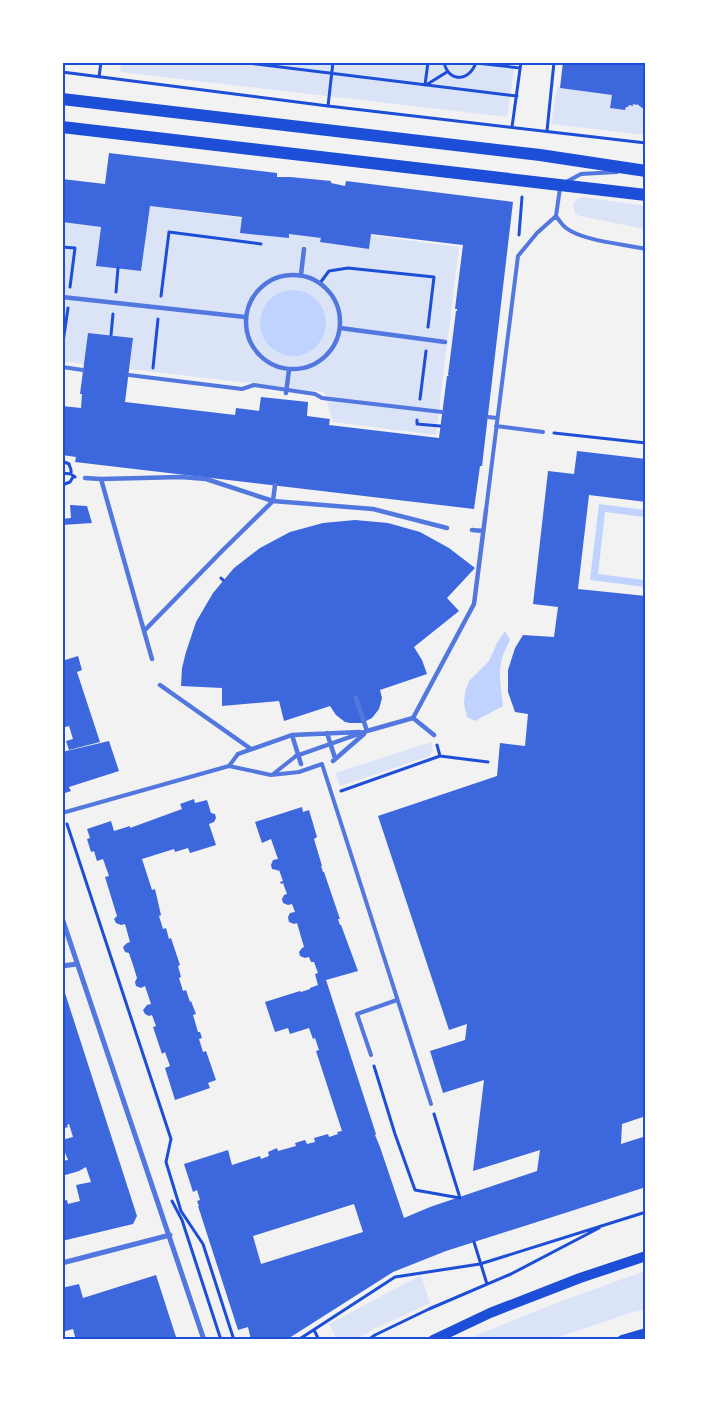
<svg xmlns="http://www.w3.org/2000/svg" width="708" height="1402" font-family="Manrope,sans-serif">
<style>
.green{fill:#dbe4f7}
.water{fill:#bfd3fe}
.building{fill:#3d67dc;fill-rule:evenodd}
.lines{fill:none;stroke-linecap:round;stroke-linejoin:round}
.path{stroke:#1d4ed8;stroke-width:3}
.service{stroke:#5277de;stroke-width:4}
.pedestrian{stroke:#5277de;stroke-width:4.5}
.minor{stroke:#5277de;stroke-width:5}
.secondary{stroke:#1d4ed8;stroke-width:10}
.primary{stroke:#1d4ed8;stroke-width:12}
.neatline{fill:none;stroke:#1d4ed8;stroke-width:2}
</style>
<rect width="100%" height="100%" fill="#f2f2f2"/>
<!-- green -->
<path class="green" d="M121,62L515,63L507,117L120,72Z
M557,87L612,95L610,108L625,110L626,107H628L629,105L632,106L633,104H637L645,111V135L551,124Z
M582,197L645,206V229L580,216L575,214L573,205L577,199Z
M150,206L459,247L436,435L333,422L324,392L130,369L133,338L88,333L84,364L63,361V222L101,227L96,266L141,271Z
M431,742L433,750L430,756L340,786L335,773Z
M645,1271V1310L633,1312L553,1339H468C526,1314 585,1292 645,1271Z
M421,1275L430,1303L374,1329L357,1339H337L329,1324Z"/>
<!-- water -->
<path class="water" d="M260 323a33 33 0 1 1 66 0a33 33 0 1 1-66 0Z
M599,504L645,510V517L605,512L598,574L645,580V587L590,580Z
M505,631L510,640C507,646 504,652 502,658C498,674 501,690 503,706L475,721L467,717L464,704L465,692L469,681L489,661L497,643Z"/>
<!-- building -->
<path class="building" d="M563,62H646V111L637,104V105L633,104V106L629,105L628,107H626L625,110L610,108L612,95L560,88Z
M109,153L277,173V177H290L331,181V183L345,186L346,181L513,202L482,466H480L474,509L75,462L76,457L62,455V406L81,408L82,394H80L88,333L133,338L125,402L235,415L236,408L259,411L261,397L308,402L307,416L330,419L329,425L439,438L447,376H449L448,375L456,311H457V309H455L463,245L371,234L369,249L320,242L321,238L289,234V238L240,233L242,217L150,206L141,271L96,266L101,227L62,222V179L105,184Z
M577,451L646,459V502L589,495L578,589L646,596V1116L622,1124L621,1144L646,1136V1187L446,1251L393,1272L286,1340H251L248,1327L238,1330L198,1206H199L197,1201L200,1200L197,1190L193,1192L184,1164L228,1150L232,1165L260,1156L261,1159L269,1156L268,1152L277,1148L278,1151L296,1146L295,1143L305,1140L307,1144L315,1142L314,1138L328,1134L329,1137L338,1134L337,1132L342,1131L316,1051L319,1050L315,1038L313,1039L309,1028L290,1034L288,1028L275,1032L265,1002L300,991L301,992L310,989V988L318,985L315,974L318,973L314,962H311L309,957L305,958L300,956L299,952L302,948L304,947L297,923L294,924L289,922L288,917L290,913L295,912L292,904L288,905L283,903L282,899L284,895L287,894L283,883L281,884L280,882L283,881L279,870L277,871V870L272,869L271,865L273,860L278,859L271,839L262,843L255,822L302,807L303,812L309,810L317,837L314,839L322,866H321L323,872H324L340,919H338L340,925H341L358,971L326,980L327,983L362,1091L376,1134L375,1135L380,1147L404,1218L430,1207L537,1171L540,1150L473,1171L484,1080L443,1093L430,1051L465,1040L467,1024L449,1030L378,816L497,776L500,743L525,746L528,714L515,712L508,692V670L515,648L523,635L554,637L558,607L533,604L548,471L574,474ZM354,1204L363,1232L261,1264L253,1236Z
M70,505L87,506L92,523L62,525V519L71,518Z
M355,520L388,523L420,532L449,548L475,568L447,598L459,611L414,647L422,660L427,674L380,690L382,698L379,709L372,718L362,723H350L345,722L336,715L330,706L284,721L279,701L222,706V688L181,686L182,668L186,652L196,622L213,593L234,568L260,548L290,532L323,523Z
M78,656L82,670L77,672L100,742L69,750L66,741L73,739L69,726L62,728V661Z
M109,741L119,771L69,787L71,791L62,794V752Z
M194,799L195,803L207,800L211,813L215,814L216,818L214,822L209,824L216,845L190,853L188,848L175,852L174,849L142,859L152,890L155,889L161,915L159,916L163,929L166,928L169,939L171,938L180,965L178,966L181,977L179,978L183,991L186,990L190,1002L191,1001L196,1014L193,1015L198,1032H200L202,1038L199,1039L203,1052L206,1051L216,1080L208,1083L210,1088L175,1100L165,1068L170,1066L165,1052L162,1054L153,1027L156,1026L152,1015L149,1016L145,1014L143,1010L147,1005L151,1004L145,986L141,988L136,986L135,982L137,978L133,965L129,953L125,952L123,947L127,943L130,942L125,924L121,925L116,923L114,919L117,916L105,877L109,876L103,859L97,861L94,851L91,852L87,839L90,838L87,829L111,821L114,831L130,826V828L182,809L180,804Z
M62,991L65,993L137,1216L133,1224L62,1241V1201L67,1200L68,1204L80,1201L76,1185L91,1182L86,1167L79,1171L62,1176V1161L68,1160L62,1145V1140L73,1137L69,1124L67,1125L68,1127L62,1129Z
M156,1275L177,1340H93L92,1338L76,1340L73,1329L62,1332V1288L79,1284L83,1298Z"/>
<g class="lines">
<!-- path -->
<path class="path" d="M239,62L517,96
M444,62C448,83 470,82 476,62
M476,63L520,68
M62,72L328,106L646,143
M99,77L101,62
M425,85L428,62
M426,85L447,72
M328,106L333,62
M512,127L521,62
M547,131L554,62
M519,235L522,197
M62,247L75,248L70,287
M320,283L329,271L348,268L434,277L428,327
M116,292L118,268
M161,296L169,232L261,244
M111,335L113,314
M62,349L68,308
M153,368L158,319
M420,399L426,351
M417,420V424L440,426
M554,433L646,443
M62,461L69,464L71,470V474L75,477
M62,473L71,474
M62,485L70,482L73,477
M221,578L223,580
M440,756L488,762
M341,791L440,756L437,745
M67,824L171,1139L166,1162L181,1211L203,1244L234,1340
M374,1066L395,1134L415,1190L460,1198L434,1114
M172,1201L182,1220L221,1340
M474,1242L487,1284
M314,1330L319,1340
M298,1340L395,1277L480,1264L646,1212
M368,1340L375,1335L429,1309L511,1274L599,1228"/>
<!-- service -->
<path class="service" d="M566,182L581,174L617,172
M556,216C559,220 562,225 566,228C583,241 624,244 646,249
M62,367L83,370
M129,375L242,389L254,385L315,394L322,398L442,412
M488,417L497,418
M496,426L543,432
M486,510L518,256L537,233L556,216L560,188
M229,766L238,754
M272,775L296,756
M62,813L229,766L271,775L299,772L322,764L431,1104
M371,1055L357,1014L397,1000"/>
<!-- pedestrian -->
<path class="pedestrian" d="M246 322a47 47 0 1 1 94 0a47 47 0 1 1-94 0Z
M301,275L304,249
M62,297L245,317
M340,328L445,342
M286,393L289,370
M85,478L101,479L181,477L206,479L273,501L373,509L447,528
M101,479L144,631
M472,530L483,531
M152,659L144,631L222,551L273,501L275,485
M160,685L251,749
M356,698L367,731
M413,718L434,735
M327,733L335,758
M292,735L301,764
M238,754L292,735L360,732
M296,756L367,731L413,718L474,604L486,510
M333,761L364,734"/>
<!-- minor -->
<path class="minor" d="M62,918L204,1340
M62,966L77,964
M62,1263L170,1235"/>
<!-- secondary -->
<path class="secondary" d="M433,1340L490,1313L580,1278L646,1256
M622,1340L646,1333"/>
<!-- primary -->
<path class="primary" d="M62,99L540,155L646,171
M62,127L646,195"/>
</g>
<!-- border -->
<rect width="708" height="1402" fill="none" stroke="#ffffff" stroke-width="128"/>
<rect x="64" y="64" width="580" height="1274" class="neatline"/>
</svg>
